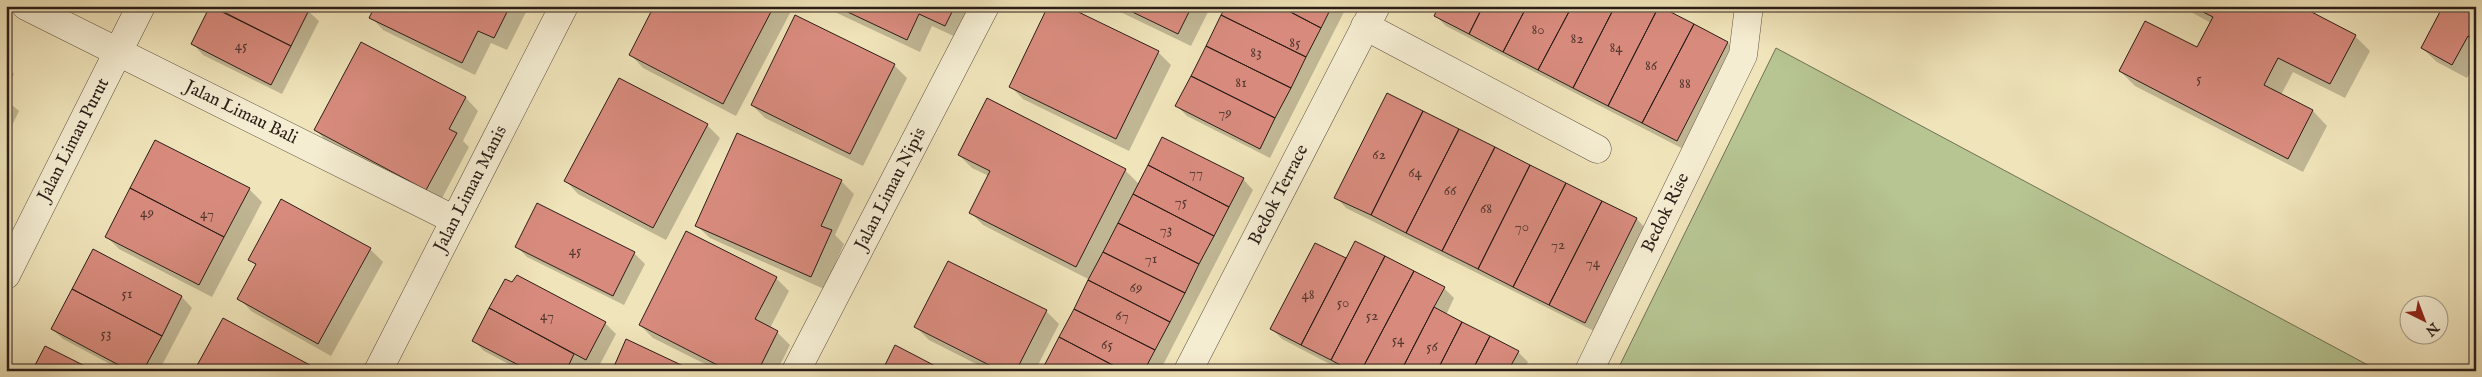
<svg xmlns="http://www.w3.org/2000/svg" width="2482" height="377" font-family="'IM FELL English',serif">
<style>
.green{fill:#b6c592;stroke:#707155}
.shadow{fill:#0003}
.building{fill:#d88b7d;stroke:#2b1d18}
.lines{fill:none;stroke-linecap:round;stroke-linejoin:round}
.street-casing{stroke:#5c4f40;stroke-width:29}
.street{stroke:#f5edd2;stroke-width:28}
.labels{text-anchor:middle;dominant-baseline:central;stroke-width:4.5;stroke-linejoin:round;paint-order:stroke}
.number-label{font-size:15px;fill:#563831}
.street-label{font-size:18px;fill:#2b1d18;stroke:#f5edd2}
</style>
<rect width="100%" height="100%" fill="#f0e4ba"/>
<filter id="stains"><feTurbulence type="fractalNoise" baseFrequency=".004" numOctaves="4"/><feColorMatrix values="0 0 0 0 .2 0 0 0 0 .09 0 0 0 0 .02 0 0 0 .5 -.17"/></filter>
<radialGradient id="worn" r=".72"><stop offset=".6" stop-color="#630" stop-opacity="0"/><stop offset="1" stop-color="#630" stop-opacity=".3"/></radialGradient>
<!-- green -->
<path class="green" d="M1776,48L2379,371H1617Z"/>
<!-- shadow -->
<path class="shadow" d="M212,6H299L308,11L319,21L282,94L203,55L193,44Z
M376,6H529L507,50L491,43L475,75L383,30L371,17Z
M656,6H783L790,13L736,116L643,68L631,55Z
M822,6H974L958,38L932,26L920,52Z
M1063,6L1158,52L1171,65L1129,151L1023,99L1010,86Z
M1108,6H1211L1191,46Z
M1227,6H1347L1270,158L1187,116L1177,106Z
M1657,6L1728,43L1738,53L1687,151L1446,26L1436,16Z
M2180,6H2297L2355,36L2370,51L2345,98L2293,72L2281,95L2313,111L2327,126L2303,172L2135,86L2120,71L2197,49L2211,23Z
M2476,6V63L2467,78L2437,62L2422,48Z
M362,44L466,98L478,111L463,141L469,147L440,202L328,143L316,130Z
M894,65L907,78L863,166L765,118L752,105Z
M6,66L14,74L6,90Z
M1388,95L1637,219L1647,230L1596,332L1346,208L1336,197Z
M6,100L19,111L6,138V110L9,103L6,104Z
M707,125L720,138L666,240L578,194L566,181Z
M959,155L1125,170L1139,184L1243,179L1253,190L1160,371H1043L1090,280L983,225L970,212L989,176L972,168Z
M841,181L854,194L835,235L844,244L824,289L710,238L697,226Z
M249,189L262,202L212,297L119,249L106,236Z
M282,201L370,249L383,262L331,356L251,311L239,298L257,266L250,260Z
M1316,244L1347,260L1444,288L1454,298L1446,315L1518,352L1528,362L1524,371H1343L1282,339L1272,329Z
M517,247L634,253L645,264L624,305L527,257Z
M94,251L182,297L192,308L159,371H123L63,339L52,329Z
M517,277L605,323L616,334L597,370L585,364L581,371H522L484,351L474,341L505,280L513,284Z
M776,278L789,291L770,328L777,332L790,345L777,371H719L653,338L640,325Z
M1046,311L1059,324L1035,371H990L929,340L916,327Z
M439,367L446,371H438Z"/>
<!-- building -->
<path class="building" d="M210,6L291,46L271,85L191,44Z
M212,6H302L309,10L291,46Z
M375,6H510L494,38L478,31L462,63L369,18Z
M654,6H774L723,104L629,55Z
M835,6H955L945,26L919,14L907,40Z
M1048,6H1066L1159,51L1116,139L1009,87Z
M1120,6H1192L1178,34Z
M1226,6H1279L1321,28L1306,57L1221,15Z
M1279,6H1332L1321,28Z
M1439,6H1483L1469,34L1434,16Z
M1483,6H1527L1503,52L1469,34Z
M1527,6H1572L1538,70L1503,52Z
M1572,6H1615L1573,88L1538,70Z
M1615,6H1659L1608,106L1573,88Z
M1659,6L1694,24L1642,123L1608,106Z
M2191,6H2300L2356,35L2330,84L2278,58L2264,85L2313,110L2288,159L2119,71L2145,21L2197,47L2213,17Z
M2443,6H2476V40L2468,36L2452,65L2421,48Z
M795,15L895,64L850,154L751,105Z
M1221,15L1306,57L1291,88L1206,46Z
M1694,24L1728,42L1677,141L1642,123Z
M361,42L466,97L449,129L457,133L426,190L314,130Z
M1206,46L1291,88L1275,118L1191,76Z
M1191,76L1275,118L1260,149L1175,106Z
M619,78L708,124L653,228L564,181Z
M1387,93L1423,111L1371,215L1334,198Z
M987,98L1126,169L1076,267L969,213L990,171L958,155Z
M1423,111L1459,129L1406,233L1371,215Z
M1459,129L1495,147L1442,251L1406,233Z
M737,133L842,180L821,226L832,230L811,277L695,226Z
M1162,137L1244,178L1229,207L1148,165Z
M155,140L250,188L224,237L130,188Z
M1495,147L1530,165L1478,269L1442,251Z
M1148,165L1229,207L1214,236L1133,194Z
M1530,165L1566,183L1513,287L1478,269Z
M1566,183L1602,201L1549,305L1513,287Z
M130,188L224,237L199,285L105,237Z
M1133,194L1214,236L1199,264L1118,223Z
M281,199L371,248L318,344L237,299L256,264L248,260Z
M1602,201L1637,218L1585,323L1549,305Z
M537,203L635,252L613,296L515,247Z
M1118,223L1199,264L1185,293L1103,252Z
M686,231L777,277L755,319L778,331L758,371H729L639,325Z
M1355,241L1385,256L1331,360L1301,345Z
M1315,243L1346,258L1301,345L1270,329Z
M93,249L182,296L162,336L72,289Z
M1103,252L1185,293L1170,322L1088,280Z
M1385,256L1414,271L1361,371H1351L1331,360Z
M948,261L1047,310L1016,371H1001L914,327Z
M1414,271L1445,287L1434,307L1401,371H1361Z
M517,275L606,322L586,360L489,308L505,279L512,282Z
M1088,280L1170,322L1155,350L1074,309Z
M72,289L162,336L143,371H130L51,329Z
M1434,307L1462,322L1437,371H1401Z
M489,308L574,354L566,371H530L472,341Z
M1074,309L1155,350L1144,371H1124L1059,337Z
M223,318L319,370V371H194Z
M1462,322L1490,336L1472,371H1437Z
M1490,336L1519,351L1508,371H1472Z
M1059,337L1124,371H1053L1044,366Z
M626,339L694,371H612Z
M895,345L945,371H882Z
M45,346L95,371H32Z"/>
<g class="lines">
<!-- street casing -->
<g class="street-casing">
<path id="street" d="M26,6L455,220
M1365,26L1597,149
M6,275L141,6
M378,371L564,6
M796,371L985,6
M1188,371L1376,6
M1589,371L1743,55L1749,6"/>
</g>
<!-- street -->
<use href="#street" class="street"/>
</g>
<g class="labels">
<!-- number labels -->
<g class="number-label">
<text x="1538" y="29">80</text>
<text x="1577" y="38">82</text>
<text x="1295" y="42">85</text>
<text x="241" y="45">45</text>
<text x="1616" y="47">84</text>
<text x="1256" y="52">83</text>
<text x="1651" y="65">86</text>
<text x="2199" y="78">5</text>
<text x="1241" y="82">81</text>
<text x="1685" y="83">88</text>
<text x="1225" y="112">79</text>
<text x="1379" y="154">62</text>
<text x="1196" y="172">77</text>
<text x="1415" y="172">64</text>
<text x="1450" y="190">66</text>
<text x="1181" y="201">75</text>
<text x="1486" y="208">68</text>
<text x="147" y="212">49</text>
<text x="207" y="213">47</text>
<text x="1522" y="226">70</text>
<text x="1166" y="229">73</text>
<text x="1558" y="244">72</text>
<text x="575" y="250">45</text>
<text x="1151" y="258">71</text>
<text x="1593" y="262">74</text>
<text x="1136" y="287">69</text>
<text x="127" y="293">51</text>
<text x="1308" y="294">48</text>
<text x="1343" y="302">50</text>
<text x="547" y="315">47</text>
<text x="1122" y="315">67</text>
<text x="1372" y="315">52</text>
<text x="106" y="333">53</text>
<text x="1398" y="339">54</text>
<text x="1107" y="344">65</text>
<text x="1432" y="346">56</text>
</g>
<!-- street labels -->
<g class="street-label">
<text transform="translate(241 113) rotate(26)">Jalan Limau Bali</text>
<text transform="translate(74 140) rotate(-63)">Jalan Limau Purut</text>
<text transform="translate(471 189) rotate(-63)">Jalan Limau Manis</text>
<text transform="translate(891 189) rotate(-63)">Jalan Limau Nipis</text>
<text transform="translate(1279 195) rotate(-63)">Bedok Terrace</text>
<text transform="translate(1666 213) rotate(-64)">Bedok Rise</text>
</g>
</g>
<!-- margin -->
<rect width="2482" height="377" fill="none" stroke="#f0e4ba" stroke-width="25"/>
<rect x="8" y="8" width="2467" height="362" fill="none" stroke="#2b1d18" stroke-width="2.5"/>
<rect x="12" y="12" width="2457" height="352" fill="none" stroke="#2b1d18"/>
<!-- north arrow -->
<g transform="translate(2424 320) rotate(138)"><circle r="24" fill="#f5edd2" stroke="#a49a88"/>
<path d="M0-4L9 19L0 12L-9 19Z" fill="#8f2418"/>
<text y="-8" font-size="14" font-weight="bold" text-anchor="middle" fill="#2b1d18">N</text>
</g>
<rect width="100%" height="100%" filter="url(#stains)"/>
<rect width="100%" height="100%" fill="url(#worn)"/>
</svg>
